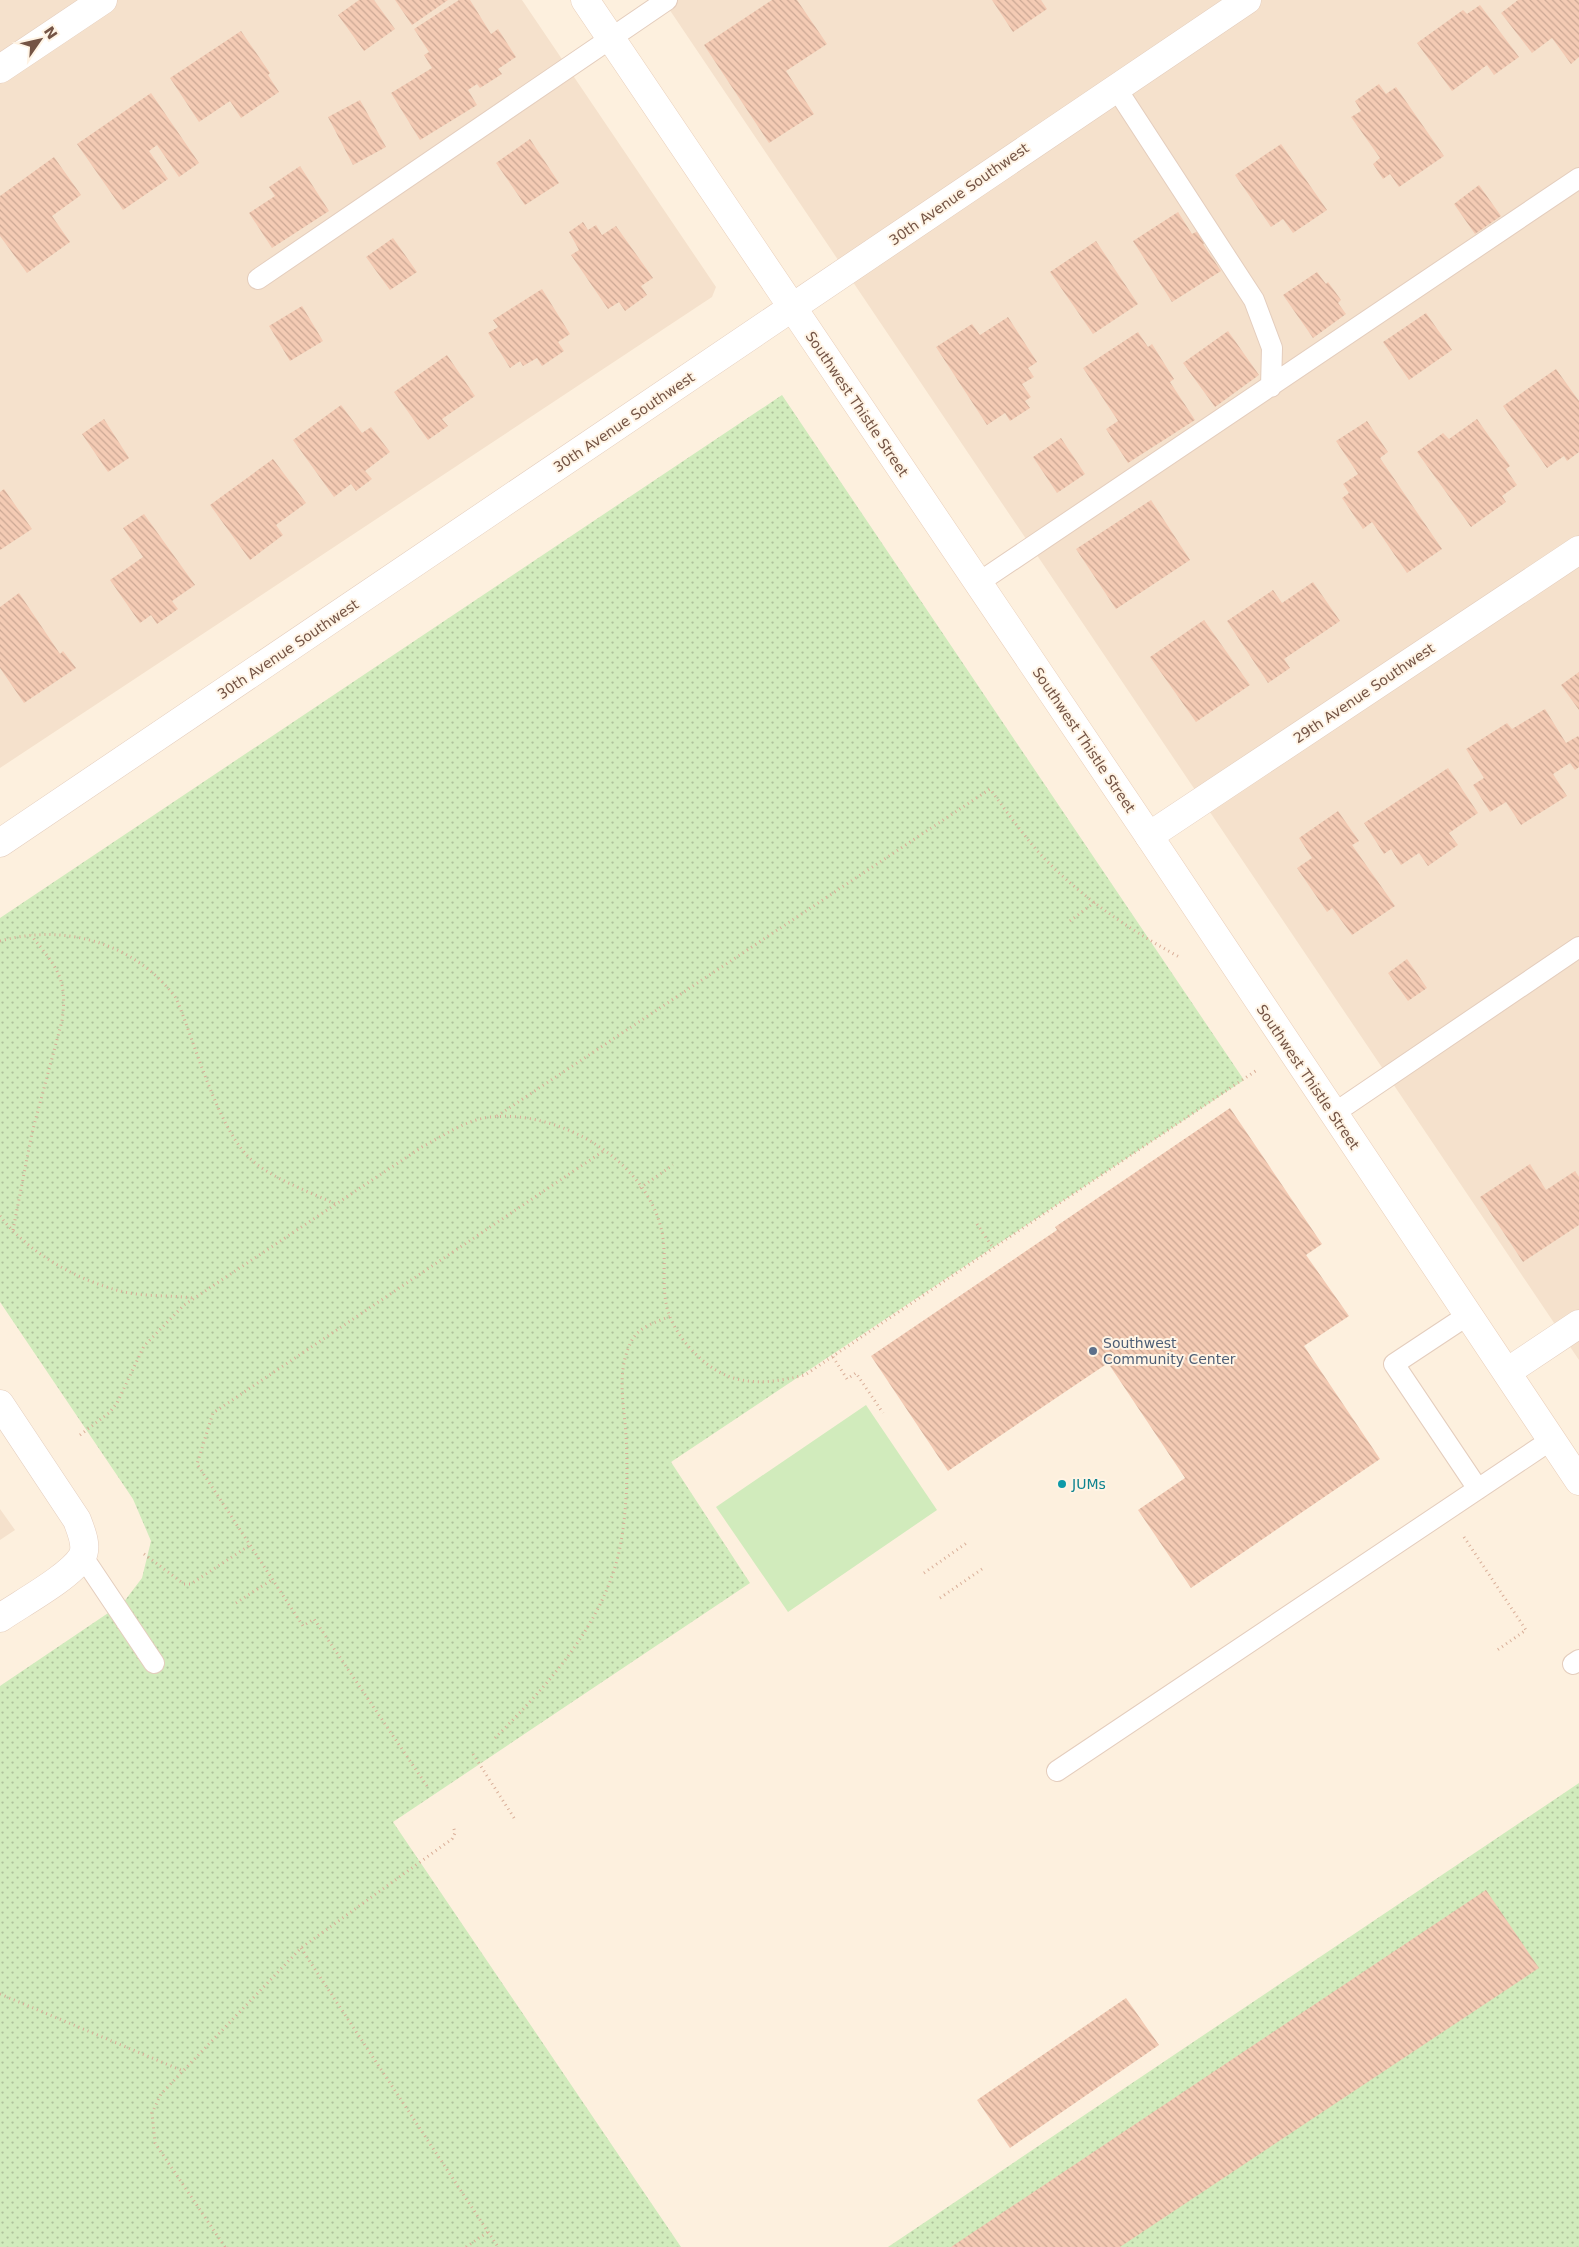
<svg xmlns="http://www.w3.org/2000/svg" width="1579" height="2247" font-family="'DejaVu Sans',sans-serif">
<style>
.residential{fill:#f5e1cc}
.grass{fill:#d1ebbc}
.park{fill:url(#park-dots)}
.building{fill:url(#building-back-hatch)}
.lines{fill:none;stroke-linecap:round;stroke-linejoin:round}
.lane-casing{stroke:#e4cdbd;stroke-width:22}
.street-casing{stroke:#e4cdbd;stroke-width:29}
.secondary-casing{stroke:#e9ceb9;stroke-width:29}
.path{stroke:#d9ae98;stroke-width:3;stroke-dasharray:1 4;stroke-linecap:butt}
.lane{stroke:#fff;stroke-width:20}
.street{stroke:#fff;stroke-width:28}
.secondary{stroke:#fff;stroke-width:28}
.service-dot{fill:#5c6f8a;stroke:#fff4e5;stroke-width:2}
.culture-dot{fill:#0f9aa8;stroke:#fff4e5;stroke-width:2}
.labels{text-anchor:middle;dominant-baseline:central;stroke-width:4;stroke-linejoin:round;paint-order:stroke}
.street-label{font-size:14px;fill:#745445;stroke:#fff4e5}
.service-label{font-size:14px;fill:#4e5e75;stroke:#fff4e5;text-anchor:start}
.culture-label{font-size:14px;fill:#0d838f;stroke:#fff4e5;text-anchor:start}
</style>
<defs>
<pattern id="park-dots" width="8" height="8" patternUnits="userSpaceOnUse" patternTransform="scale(1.25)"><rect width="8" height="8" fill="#d1ebbc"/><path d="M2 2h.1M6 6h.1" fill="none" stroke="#aec19b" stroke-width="1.8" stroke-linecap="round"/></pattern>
<pattern id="building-back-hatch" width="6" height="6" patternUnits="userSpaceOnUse" patternTransform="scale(1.25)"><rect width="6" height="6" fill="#f4cbb4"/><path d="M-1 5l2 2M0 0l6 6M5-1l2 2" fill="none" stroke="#caa794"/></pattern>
</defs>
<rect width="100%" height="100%" fill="#fdf0de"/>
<!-- residential -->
<path class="residential" d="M0,0H522L716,287L712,297L0,768Z
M663,0H1579V1360Z
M0,1509L15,1530L0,1540Z"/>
<!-- grass -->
<path class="grass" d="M866,1405L937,1510L788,1612L716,1507Z"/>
<!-- park -->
<path class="park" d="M782,395L1244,1080L671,1462L750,1583L393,1822L681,2247H0V1686L123,1603L142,1578L151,1541L133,1499L0,1302V918Z
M1579,1783V2247H888Z"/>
<!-- building -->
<path class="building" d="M359,0H374L395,29L364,51L338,15Z
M395,0H448L412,25Z
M459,0H470L491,34L498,29L516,57L498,69L502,74L480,88L477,84L468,90L477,105L420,140L391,93L432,68L424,55L429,52L414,29Z
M772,0H797L827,44L786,71L814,114L769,143L704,45Z
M992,0H1041L1047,9L1013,32Z
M1518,0H1579V57L1571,64L1552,38L1532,53L1501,13Z
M1480,5L1519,57L1494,75L1487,65L1452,91L1417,43L1463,10L1467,14Z
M241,31L270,73L268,75L279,92L241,118L230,101L199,122L170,78Z
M1379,84L1386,94L1396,87L1444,156L1399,187L1390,174L1383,179L1373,164L1380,158L1351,117L1361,111L1355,101Z
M151,93L199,163L179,177L157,145L149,151L168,179L123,210L77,144Z
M360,100L386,147L353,165L328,117Z
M530,139L559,183L525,205L496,163Z
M1281,144L1327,210L1293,233L1283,219L1271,227L1235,175Z
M54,157L81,195L52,216L70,242L27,273L0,236V196Z
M300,166L329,211L272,248L249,213L275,196L269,187Z
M1479,185L1501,216L1475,234L1454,204Z
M1178,212L1192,234L1200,230L1208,241L1203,244L1221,271L1172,302L1133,241Z
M583,222L588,230L596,225L602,235L616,226L653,278L641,286L647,295L625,311L619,302L608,309L571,255L579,250L569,232Z
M393,238L417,272L390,290L366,257Z
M1096,241L1138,304L1093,334L1050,272Z
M1317,272L1326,284L1328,282L1341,300L1338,303L1346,314L1313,338L1283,295Z
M542,289L570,334L558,342L564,351L542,366L537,358L523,366L520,361L510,368L488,333L498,327L493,320Z
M302,306L323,341L290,361L269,326Z
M1426,313L1452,350L1409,380L1383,342Z
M1008,317L1037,362L1028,368L1034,377L1022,384L1031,397L1025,401L1030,408L1010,421L1005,413L987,425L936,347L972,324L980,335Z
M1228,331L1259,375L1215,407L1183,363Z
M1138,332L1148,347L1152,344L1174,379L1170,382L1195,420L1128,463L1106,429L1118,421L1083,368Z
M447,355L475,396L442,419L448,426L428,440L394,392Z
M1556,369L1579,401V452L1567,461L1564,456L1547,468L1503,406Z
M341,405L362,433L371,427L390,452L365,471L372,479L356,491L351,484L334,497L293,440Z
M104,419L129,458L108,472L82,434Z
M1477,419L1510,466L1506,469L1517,485L1502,496L1506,502L1471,527L1417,452L1443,433L1449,439Z
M1367,421L1388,452L1380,458L1442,549L1407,573L1372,522L1363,529L1342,498L1349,493L1343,484L1358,474L1336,441Z
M1061,438L1085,474L1057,493L1033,457Z
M273,459L306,503L276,525L283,535L250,560L210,505Z
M4,489L32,529L0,550V492Z
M1151,500L1190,560L1116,609L1076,549Z
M144,514L195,585L172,601L178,609L157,624L151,615L140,623L110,580L143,557L123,528Z
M1313,582L1340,621L1284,659L1290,668L1268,683L1227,621L1273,590L1282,603Z
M19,593L60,654L63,651L76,668L24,703L0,668V607Z
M1204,620L1250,685L1196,722L1150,657Z
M1579,672V710L1561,685Z
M1545,709L1566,743L1578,736L1579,737V767L1575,770L1570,763L1553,774L1567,796L1521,825L1506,802L1490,812L1473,785L1484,778L1466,749L1507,723L1512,729Z
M1448,768L1478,813L1449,833L1458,845L1428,866L1419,853L1401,865L1391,849L1384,854L1364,823Z
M1338,811L1359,841L1352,845L1395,906L1352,935L1332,908L1327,912L1297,868L1312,858L1299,838Z
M1407,959L1427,988L1408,1001L1388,973Z
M1230,1108L1322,1244L1306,1255L1349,1316L1304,1346L1380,1459L1191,1588L1138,1510L1185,1478L1108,1363L948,1471L871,1356L1057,1230L1055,1227Z
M1530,1164L1546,1190L1575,1171L1579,1177V1225L1523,1262L1480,1197Z
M1486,1890L1539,1968L1120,2247H951Z
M1126,1998L1159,2045L1010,2148L977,2100Z"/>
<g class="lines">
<!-- lane casing -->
<g class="lane-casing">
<path id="lane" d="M1116,88L1254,300L1272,348L1271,387
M258,279L667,0
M978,583L1579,178
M1333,1114L1579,947
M1468,1315L1394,1364L1478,1489
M83,1557L154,1663
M1573,1664L1579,1660
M1057,1771L1551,1440"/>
</g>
<!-- street casing -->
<g class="street-casing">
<path id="street" d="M0,69L103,0
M1149,836L1579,550
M0,843L1247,0
M1507,1372L1579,1324
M0,1404L77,1520C81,1531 88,1546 82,1557C70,1577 20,1604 0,1618"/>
</g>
<!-- secondary casing -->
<g class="secondary-casing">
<path id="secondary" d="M585,0L1149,836L1579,1481"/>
</g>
<!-- path -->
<path class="path" d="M1070,921L1095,902
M0,941C65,923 135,943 176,998C195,1042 219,1134 254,1162C277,1181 309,1191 335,1204
M497,1116L990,789C1007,812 1023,835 1042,856C1082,898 1130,930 1181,958
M640,1188L673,1165
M0,1216C29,1253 75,1279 120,1291C143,1297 169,1295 193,1298
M977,1224L993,1248
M13,1230L32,1133L62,1021C68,978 57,968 31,935
M833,1357L847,1379L856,1373L883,1413
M80,1435L109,1413L117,1403L144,1346L184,1305L422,1147C443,1136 467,1119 491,1117C561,1110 647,1161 662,1232C667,1257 661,1283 667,1308C670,1321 680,1337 689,1347C724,1386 756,1387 805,1375L1257,1070
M1464,1537L1526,1630L1496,1651
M144,1554L184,1584H191L250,1545
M924,1573L968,1542
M940,1598L985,1567
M236,1603L273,1579
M495,1738C547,1686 602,1626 619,1552C627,1515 628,1473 626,1435C624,1404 616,1372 631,1342C638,1327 656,1322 671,1316
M473,1754L516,1821
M427,1786L314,1619L303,1626L197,1464L213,1413L605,1150
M301,1948L498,2247
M0,1994L183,2071
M225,2247L155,2143L152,2113L161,2094L301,1948L452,1839L455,1833L453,1825
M466,2247L488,2232"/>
<!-- lane -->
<use href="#lane" class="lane"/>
<!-- street -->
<use href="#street" class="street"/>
<!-- secondary -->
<use href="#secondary" class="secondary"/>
</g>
<!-- markers -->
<circle class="service-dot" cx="1093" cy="1351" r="5"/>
<circle class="culture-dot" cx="1062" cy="1484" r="5"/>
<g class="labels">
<!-- street labels -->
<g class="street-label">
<text transform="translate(959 194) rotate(-35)">30th Avenue Southwest</text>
<text transform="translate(857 404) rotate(56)">Southwest Thistle Street</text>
<text transform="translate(624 422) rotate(-34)">30th Avenue Southwest</text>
<text transform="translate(288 649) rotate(-34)">30th Avenue Southwest</text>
<text transform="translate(1364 693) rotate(-34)">29th Avenue Southwest</text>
<text transform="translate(1084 740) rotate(56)">Southwest Thistle Street</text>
<text transform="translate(1308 1077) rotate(56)">Southwest Thistle Street</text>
</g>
<!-- service labels -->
<g class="service-label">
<text x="1103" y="1343">Southwest<tspan x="1103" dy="16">Community Center</tspan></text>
</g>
<!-- culture labels -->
<g class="culture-label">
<text x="1072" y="1484">JUMs</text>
</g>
</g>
<!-- north arrow -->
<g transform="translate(40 40) rotate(56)" stroke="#fff4e5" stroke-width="4" paint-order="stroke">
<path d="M0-4L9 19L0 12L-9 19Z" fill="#745445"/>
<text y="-8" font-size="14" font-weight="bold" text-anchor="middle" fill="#745445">N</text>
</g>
</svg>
